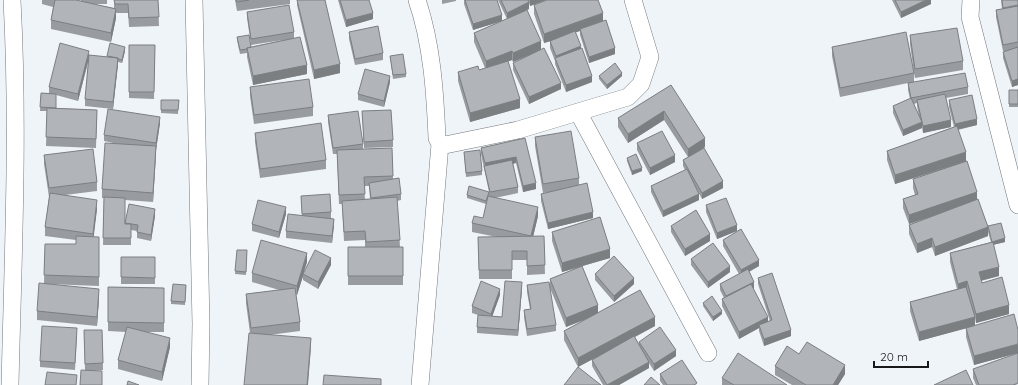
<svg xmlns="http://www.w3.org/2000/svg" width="1018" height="385" font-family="Quicksand,sans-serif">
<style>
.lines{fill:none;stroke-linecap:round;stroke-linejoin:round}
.minor-casing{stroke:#74787d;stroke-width:18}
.minor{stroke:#fff;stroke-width:17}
.wall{fill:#989ca0;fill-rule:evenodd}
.shaded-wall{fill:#7c7f82}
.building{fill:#b1b5ba;stroke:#7c7f82}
</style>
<rect width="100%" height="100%" fill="#eff4f9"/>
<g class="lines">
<!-- minor casing -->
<g class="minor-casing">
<path id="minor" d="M194,0L201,324L200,385
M417,0C432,44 435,92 437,138L440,144L420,385
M971,0L970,17L1018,205
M578,112L708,353
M440,144L445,145L518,130L628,97L641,84L650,57L633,0
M10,385C13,257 19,128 12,0"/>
</g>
<!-- minor -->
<use href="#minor" class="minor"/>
</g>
<!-- wall -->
<path class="wall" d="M42,0H76L81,1V0H107V4H93L114,8V0H158L159,26L129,27L128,13H116V18L111,42L51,29V20L53,7L42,4Z
M235,0H290V4L237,11Z
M297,0H325L340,73L314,79L297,5Z
M338,0H369L373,19L346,27Z
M442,0H456V1L442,4Z
M464,0H497L502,21L473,30L464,4Z
M498,0H546L530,6L529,3V9L522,12L541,50L513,62L512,60L506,62L520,108L470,122L458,81V72L479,70L485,68L474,42V33L507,19Z
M892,0H931V4L901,18Z
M1001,0H1018V85L1012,87L1003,58V52L1006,51H1003L996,17V10L1002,9Z
M534,5L603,21L615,54L589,63L580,35V31L575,32L592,82L566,92L555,64V61L550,48V41H551L544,43L534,14Z
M247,12L294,32V38L307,74L253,85L247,57V53L240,54L237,40V37L251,47L283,40L251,45L247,18Z
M349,32L383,53V60L355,65L349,39Z
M910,35L963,61V70L915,78L914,73V82L968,87V94L946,98L951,127L923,133L922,127V128L903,136L893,113V106L910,99L908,90V83L840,97L832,56V47L914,73L910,44ZM917,103V106L919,116L914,104Z
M129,45H155L154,99L129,98Z
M125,51L122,63L118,62L113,109L85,106V99L89,59L78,101L56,95V108L97,110L96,148L46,146L47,111H40L41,93H49V87L89,55L107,57V56Z
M390,56L406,74V77L393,79Z
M513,63L561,89L529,104L513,70Z
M599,76H622L607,89L599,79Z
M390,82L384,107L358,100V94Z
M671,85L705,147L700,150L723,188L702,199L696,188L699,200L663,217L651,192V186L685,170L683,166V160L688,157L664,120L628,143L618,127V118Z
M250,87L313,107V116L254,124L250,96Z
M1009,90H1018V107H1009Z
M161,100H179L178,114L161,113Z
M949,100L977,125L958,130L966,161L977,199L988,226L1005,242L993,245L999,276L981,281L982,283L1009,314L976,323L975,318V325L1018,353L974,365L966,337V328L919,341L910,311V302L957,289L950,262V253L991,242L988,232V236L935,256L932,247L917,253L909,234V225L933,216L909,224L903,208V199L915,195L913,188V179L946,168L895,184L887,160V151L954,127L949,107Z
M362,111L393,140V147L364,148Z
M328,115L363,144V149L392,148L393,179L401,194V200L397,201L400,247H403V285H348V247H365V240L344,241L342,204H339L337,154H333L328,122ZM364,186H369L370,199H365Z
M160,123L156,150L153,202L125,200V224V223L155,216L151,241L137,238V231L131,230V245H103L104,198H102V189L118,144L104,141V135Z
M255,133L326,160V169L260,178L255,142Z
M535,137L579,178V185L593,218L548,229L541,201V194L556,191L543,193L535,146Z
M525,138L536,189L523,192L516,163L513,164L518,187V193L495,198L538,216L533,237L544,236L545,274L527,275V260H512V279H479L478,237H497L472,232V223L483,218L487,200L486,204L467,198V195L489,192L481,154V148Z
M637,143L675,162L650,175L637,150Z
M464,152L482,171V175L466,177Z
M44,155L97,182V191L65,195L97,209L93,237H99V286L48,284L99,298L97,326L37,320V311L44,284L45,244H76V240L45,236V227L49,197L44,164Z
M627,158L642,171L632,175L627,161Z
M301,196L331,212V218L334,225L332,243L286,238V231L302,215Z
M706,205L737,231L717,239L706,212Z
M286,214L279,238L252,231V224Z
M671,226L710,241L685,256L671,232Z
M552,232L610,258L582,266L598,313L655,326L635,337L639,344V342L676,356L654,371L649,363V368L619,385H603L592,366V360L602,354L578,367L564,340V331L587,319L566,327L550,288V279L580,267L562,272L552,241Z
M723,240L759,266L749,272L754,288H753L768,321H770L758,284V278L791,336L764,346L759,331V328L739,339L722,306V299L724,298L720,290V284L739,274L723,246Z
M237,250H247L246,275L235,274Z
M121,257H155V284H121Z
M691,259L730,272L708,288L691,265Z
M307,262L304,271L331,265L318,289L303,280V276L297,295H296L300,322V331L269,335L311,347L250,333L246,303V294L279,290L252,282V273Z
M595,274L634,284L614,302L595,280Z
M186,285L185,305L171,304V301Z
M527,285L556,325V331L527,336L524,317V310L530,309L527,292Z
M108,287L164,288V332H146L170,347L162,381L118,369V360L126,332L108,331Z
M522,288L518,336L477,333V327L478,315L472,313V306L500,295L492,316L502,317Z
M703,303L722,314L713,321L703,306Z
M84,330H102L103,370H87L102,371V385H80L85,370Z
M77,335L75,370L40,367V361Z
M799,354L845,374L838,385H792L775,375V366Z
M973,369L1018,385H976L973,378Z
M660,374L697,385H663L660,381Z
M722,378L787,385H722Z"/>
<!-- shaded-wall -->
<path class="shaded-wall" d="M530,0H546L530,6Z
M926,0H931V4L901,18V12Z
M529,2V9L507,19V13Z
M116,9V18L111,42V33Z
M373,13V19L346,27V20Z
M603,13V22L580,29V31L544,43V34Z
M502,15V21L473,30V24Z
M541,41V50L513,62V53Z
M581,46V53L556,60V56Z
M125,47V51L122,63V60Z
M615,48V54L589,63V57Z
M89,51V57L78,101V94Z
M512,51V60L486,70V61Z
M118,58V65L113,109V102Z
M340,64V73L314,79V70Z
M307,65V74L253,85V76Z
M622,73V76L607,89V85Z
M390,76V82L384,107V101Z
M592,76V82L566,92V85Z
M1018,79V85L1012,87V81Z
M561,83V89L529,104V97Z
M520,99V108L470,122V113Z
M664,111V120L628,143V134Z
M160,117V123L156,150V143Z
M977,119V125L955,130V124Z
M951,120V127L923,133V126Z
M922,122V128L903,136V130Z
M705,138V147L688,158V149Z
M156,146V155L153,202V193Z
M966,152V161L895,184V175Z
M675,155V162L650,175V168Z
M516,157V163L485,170V163Z
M642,168V171L632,175V171Z
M723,181V188L702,199V193Z
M536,183V189L523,192V186Z
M977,192V201L909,224V215Z
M699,194V200L663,217V211Z
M97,200V209L93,243V234Z
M286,207V214L279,238V232Z
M538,207V216L531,245V236Z
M155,209V216L151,241V235Z
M593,212V218L548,229V223Z
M334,219V225L332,243V236Z
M737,225V231L717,239V233Z
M988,227V236L935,256V247Z
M710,234V241L685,256V249Z
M932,238V247L917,253V244Z
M1005,238V242L992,245V242Z
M610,249V258L562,272V263Z
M307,253V262L303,274V276L297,295V286Z
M331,258V265L318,289V282Z
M759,260V266L741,276V270Z
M730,266V272L708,288V282Z
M999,267V276L979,281V272Z
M634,278V284L614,302V296Z
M967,281V290L958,293V284Z
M522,282V288L518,336V330Z
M754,282V288L726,302V296Z
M99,289V298L97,326V317Z
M500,289V295L491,320V314Z
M598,305V314L566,327V318Z
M1009,305V314L976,323V314Z
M722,311V314L713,321V317Z
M655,317V326L578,367V358Z
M768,317V323L759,325V328L739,339V332Z
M975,317V326L919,341V332Z
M791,330V336L764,346V339Z
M170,338V347L162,381V372Z
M311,338V347L308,385H307Z
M1018,344V353L974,365V356Z
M676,350V356L654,371V364Z
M649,362V368L619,385H607Z
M845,365V374L838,385H833Z"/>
<!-- building -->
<path class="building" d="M55,0H76L116,9L111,33L51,20Z
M114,0H158L159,17L129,18L128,4H115Z
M236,0H249L237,2Z
M297,0H325L340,64L314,70Z
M340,0H369L373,13L346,20Z
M465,0H497L502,15L473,24Z
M501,0H528L529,2L507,13Z
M547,0H598L603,13L544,34L534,5Z
M895,0H926L901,12Z
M1002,0H1018V5L1003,8Z
M289,5L294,32L251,39L247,12Z
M1018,6V42L1003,45L996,10Z
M527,10L541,41L513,53L512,51L486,61L474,33Z
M606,20L615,48L589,57L580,29Z
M378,26L383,53L355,59L349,32Z
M957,28L963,61L915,69L910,35Z
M575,31L581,46L556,56L550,41Z
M906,32L914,73L840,88L832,47Z
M249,35L251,47L247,48V49L240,50L237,37Z
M300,37L307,65L253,76L247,48Z
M60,43L89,51L78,94L49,87Z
M110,43L125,47L122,60L118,59V58L107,56Z
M129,45H155L154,92H129Z
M1018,47V79L1012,81L1003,52Z
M544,48L561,83L529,97L513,63Z
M582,48L592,76L566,85L555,58Z
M403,54L406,74L393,75L390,56Z
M89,55L118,58L113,102L85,99Z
M508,61L520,99L470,113L458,72L478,66L479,70Z
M615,63L622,73L607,85L599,76Z
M365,69L390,76L384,101L358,94Z
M965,73L968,87L911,98L908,83Z
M309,79L313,107L254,115L250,87Z
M671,85L705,138L688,149L664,111L628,134L618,118Z
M1009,90H1018V104H1009Z
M41,93L56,94V108L40,107Z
M945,94L951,120L923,126L917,100Z
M972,95L977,119L955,124L949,100Z
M911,98L922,122L903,130L893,106Z
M161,100H179L178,110H161Z
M47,108L97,110L96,139L46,137Z
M108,109L160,117L156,143L104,135Z
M391,110L393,140L364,142L362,111Z
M358,111L363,144L333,148L328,115Z
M321,123L326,160L260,169L255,133Z
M957,126L966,152L895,175L887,151Z
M571,131L579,178L543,184L535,137Z
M662,131L675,155L650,168L637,143Z
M525,138L536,183L523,186L516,157L485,163L481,148Z
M105,143L156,146L153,193L102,189Z
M392,148L393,176L364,177L365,194L339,195L337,150Z
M704,148L723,181L702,193L683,160Z
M93,149L97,182L49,188L44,155Z
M480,150L482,171L466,173L464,152Z
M636,154L642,168L632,171L627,158Z
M512,160L518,187L490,192L484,166Z
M967,161L977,192L909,215L903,199L918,194L913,179Z
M687,169L699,194L663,211L651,186Z
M399,178L401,194L371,198L369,183Z
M587,183L593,212L548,223L541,194Z
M469,186L489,192L486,201L467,195Z
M50,193L97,200L93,234L45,227Z
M330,194L331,212L302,214L301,196Z
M488,196L538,207L531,236L472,223L474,216L483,218Z
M104,197L125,198V224H131V238H103Z
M397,197L400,240L366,242L365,231L344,232L342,201Z
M726,198L737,225L717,233L706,205Z
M978,199L988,227L935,247L932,238L917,244L909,225Z
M258,200L286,207L279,232L252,224Z
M129,204L155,209L151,235L137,232L138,225L125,223Z
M696,210L710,234L685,249L671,226Z
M288,214L334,219L332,236L286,231Z
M600,217L610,249L562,263L552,232Z
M1001,223L1005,238L992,242L988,226Z
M741,229L759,260L741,270L723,240Z
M76,236L99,237V277L44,275L45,244H76Z
M544,236L545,265L527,266V251H512V270H479L478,237Z
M261,240L307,253L297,286L252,273Z
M993,242L999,267L979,272L982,283L1002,277L1009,305L976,314L967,281L958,284L950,253Z
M713,243L730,266L708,282L691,259Z
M348,247H403V276H348Z
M237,250H247L246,272L235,271Z
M315,250L331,258L318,282L303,274Z
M614,256L634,278L614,296L595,274Z
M121,257H155V278L121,277Z
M582,266L598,305L566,318L550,279Z
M748,269L754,282L726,296L720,284Z
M772,273L791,330L764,339L759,325L772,320L758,278Z
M481,281L500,289L491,314L472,306Z
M505,281L522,282L518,330L477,327L478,315L502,317Z
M549,282L556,325L527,329L524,310L531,309L527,285Z
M39,283L99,289L97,317L37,311Z
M173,284L186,285L185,302L171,301Z
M751,284L768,317L739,332L722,299Z
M108,287L164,288V323L108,322Z
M966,287L975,317L919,332L910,302Z
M295,288L300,322L251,328L246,294Z
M640,290L655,317L578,358L564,331Z
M712,296L722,311L713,317L703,303Z
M1014,314L1018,330V344L974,356L966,328Z
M42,326L77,328L75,363L40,361Z
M127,327L170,338L162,372L118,360Z
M660,327L676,350L654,364L639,342Z
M84,330H102L103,363L85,364Z
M249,333L311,338L307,385H244Z
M634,336L649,362L607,385L592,360Z
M807,342L845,365L833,385H806L775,366L787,346L799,354Z
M738,353L787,385H734L722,378Z
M1018,353V383L1013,385H979L973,369Z
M682,360L697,383L694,385H667L660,374Z
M578,367L601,385H564Z
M81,370L102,371V385H80Z
M966,370L973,385H934Z
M47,372L77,375L76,385H45Z
M324,375L381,379V385H323Z
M651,377L660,385H644Z
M128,381L139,385H127Z"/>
<!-- scale -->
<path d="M874 361v6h54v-6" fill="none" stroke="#17181a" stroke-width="2"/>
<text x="880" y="361" font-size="12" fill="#17181a" stroke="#eff4f9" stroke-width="3" paint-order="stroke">20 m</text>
</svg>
